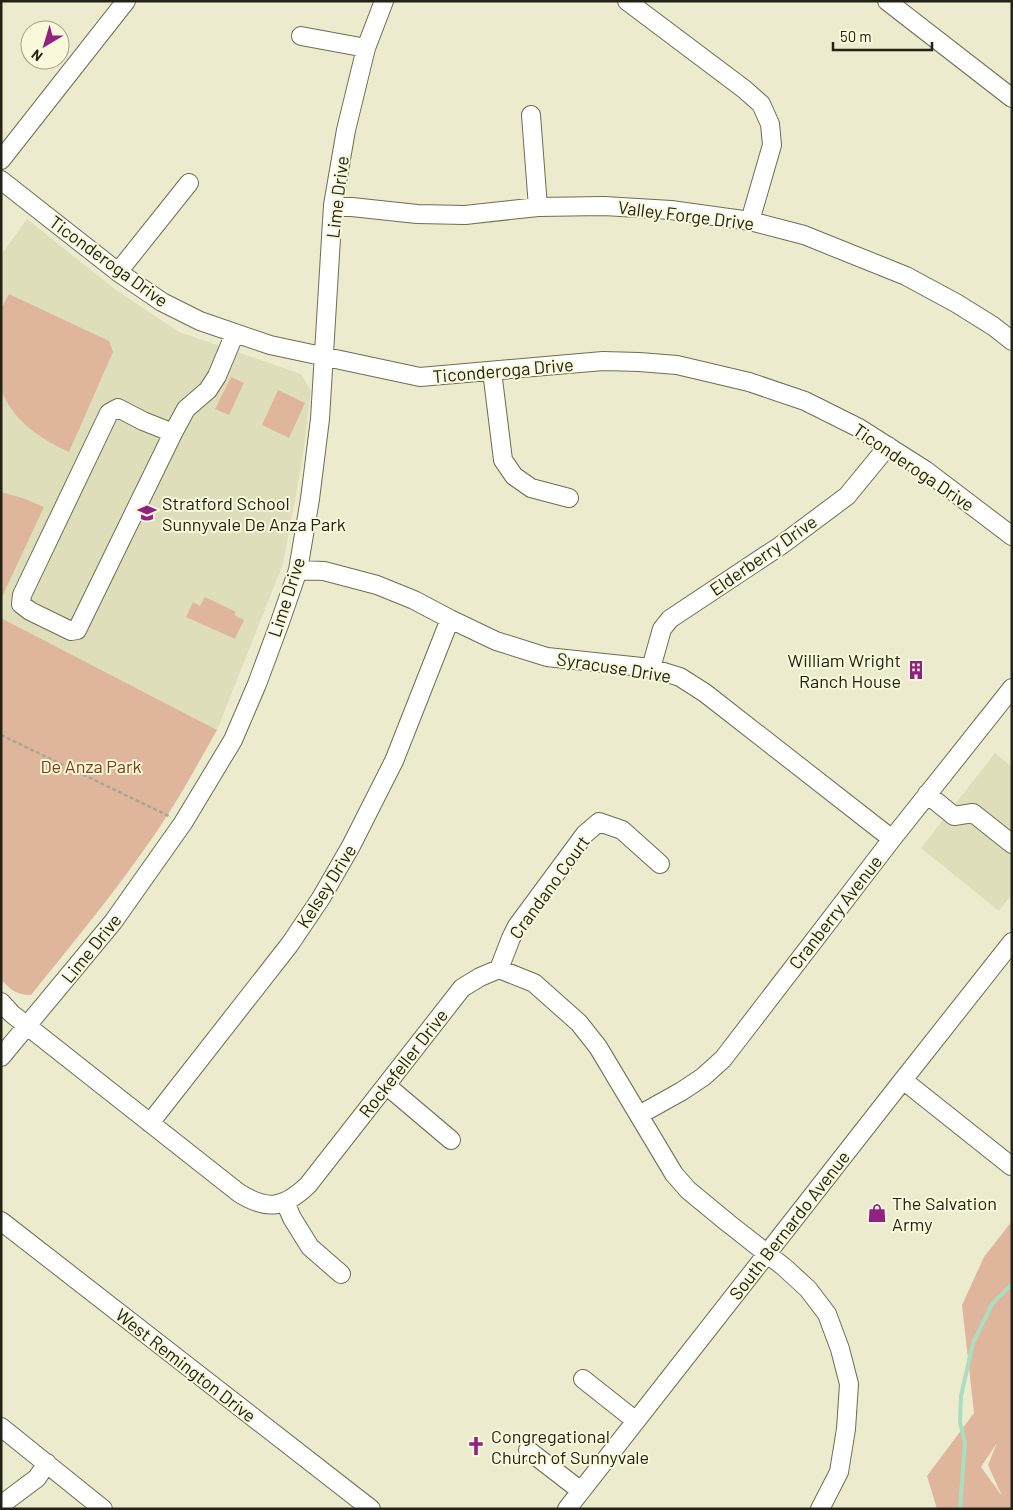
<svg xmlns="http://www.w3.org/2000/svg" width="1013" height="1510" font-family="Barlow,sans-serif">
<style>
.built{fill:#dfdeba}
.green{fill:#dfb69c;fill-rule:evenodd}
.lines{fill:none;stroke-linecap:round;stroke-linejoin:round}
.stream{stroke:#abdec0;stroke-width:4}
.minor-casing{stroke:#6e6d52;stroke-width:20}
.path{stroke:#a8a890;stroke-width:2.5;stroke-dasharray:4 2.5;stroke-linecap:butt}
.minor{stroke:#fff;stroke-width:18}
.labels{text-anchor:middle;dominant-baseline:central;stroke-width:4;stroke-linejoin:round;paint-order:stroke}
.street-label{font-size:18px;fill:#222216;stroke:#f9f8da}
.poi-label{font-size:18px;fill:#222216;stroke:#f9f8da;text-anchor:start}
.park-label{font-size:18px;fill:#793f13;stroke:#f9f8da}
</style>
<rect width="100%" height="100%" fill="#ecebcd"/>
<!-- built -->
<path class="built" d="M27,219L116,290L179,332L301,374L311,391L302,462L283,564L217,730L1,618V255Z
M995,753L1012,767V894L999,911L921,848Z"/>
<!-- green -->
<path class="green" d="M9,294L109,341L113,352L69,452C40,439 12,420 1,389V309Z
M231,377L244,383L229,415L215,409Z
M278,390L305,403L289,438L262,425Z
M1,492L23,498L44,507L1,599Z
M205,597L236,612L234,615L244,620L235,639L186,617L193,602L200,606Z
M1,618L217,730C195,769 174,808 148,844C112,896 71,945 31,995C17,995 10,990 1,979Z
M1012,1221V1509H937L927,1476L974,1413L962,1305L984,1257ZM997,1443L988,1465L1002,1496L981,1467Z"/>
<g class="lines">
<!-- stream -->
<path class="stream" d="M960,1509L965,1442L960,1422L961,1396L973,1343L992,1304L1012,1284"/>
<!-- minor casing -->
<g class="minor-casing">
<path id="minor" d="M627,1L744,89L761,104L770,124L772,145L750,221
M887,1L1012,98
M301,36L366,48
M531,115L538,207
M1,160L126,1
M1,180L118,272L162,302L200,321L270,345L420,377L603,361L639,362L677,365L749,382L805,401L859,428L925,470L1012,536
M333,205L417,214L465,215L538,207L604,206L671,210L750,221L804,235L906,276L956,303L993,326L1012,341
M118,272L189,183
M492,371L503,460L514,476L531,488L569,498
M173,433L143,421L118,408L109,413L22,595L21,604L30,611L71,631L77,630L173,433L186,409L208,390L217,376L235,333
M298,570L324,571L377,585L414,600L450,619L496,641L547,657L651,668L680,677L705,693L892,839
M651,668L662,629L670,619L780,546L847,496L888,446
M927,794L954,816L973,813L1012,844
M499,969L511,938L517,926L585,834L599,822L622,830L660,864
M1,1002L12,1014L239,1193C268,1211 284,1208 308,1185L462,988L480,977L499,969L534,983L579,1023L598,1047L674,1174L688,1190L728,1223L784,1267L808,1289L827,1314L840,1349L849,1384L846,1429L839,1472L820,1509
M1,1057L113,922L183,823L233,740L257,684L280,622L298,570L310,499L320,419L333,205L346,130L366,48L384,1
M903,1080L1011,1166L1012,1165
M386,1085L451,1140
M639,1115L682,1091L703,1077L723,1059L892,839L1012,688
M150,1123L290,944L321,898L351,846L394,761L450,619
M285,1202L292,1218L310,1247L341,1274
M1,1221L371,1509
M583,1379L636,1421
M1,1427L103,1509
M528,1450L581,1491
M1,1505L37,1478L47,1463
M567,1509L903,1080L1012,942"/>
</g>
<!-- path -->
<path class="path" d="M1,735L171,817"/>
<!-- minor -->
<use href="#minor" class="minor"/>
</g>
<!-- icons -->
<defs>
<g id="school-bare" transform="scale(1.5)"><path d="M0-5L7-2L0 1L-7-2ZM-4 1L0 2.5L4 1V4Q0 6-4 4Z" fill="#922282" stroke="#f9f8da" stroke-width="2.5" paint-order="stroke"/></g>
<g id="building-bare" transform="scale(1.5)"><path d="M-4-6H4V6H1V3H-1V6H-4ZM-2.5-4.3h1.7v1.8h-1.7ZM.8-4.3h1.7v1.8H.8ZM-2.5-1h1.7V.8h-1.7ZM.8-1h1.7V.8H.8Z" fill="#922282" stroke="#f9f8da" stroke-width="2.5" paint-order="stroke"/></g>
<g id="shop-bare" transform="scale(1.5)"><path d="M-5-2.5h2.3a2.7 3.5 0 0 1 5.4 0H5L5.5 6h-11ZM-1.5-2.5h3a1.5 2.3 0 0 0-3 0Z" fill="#922282" stroke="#f9f8da" stroke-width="2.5" paint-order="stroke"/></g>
<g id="church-bare" transform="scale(1.5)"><path d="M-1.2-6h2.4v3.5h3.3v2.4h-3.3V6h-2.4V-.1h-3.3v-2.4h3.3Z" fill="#922282" stroke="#f9f8da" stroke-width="2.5" paint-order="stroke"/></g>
</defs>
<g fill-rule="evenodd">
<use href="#school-bare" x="147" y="513"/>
<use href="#building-bare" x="916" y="670"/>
<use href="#shop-bare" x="877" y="1213"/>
<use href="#church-bare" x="476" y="1446"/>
</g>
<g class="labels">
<!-- street labels -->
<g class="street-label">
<text transform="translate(337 197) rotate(-83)">Lime Drive</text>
<text transform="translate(686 215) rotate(7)">Valley Forge Drive</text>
<text transform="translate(109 261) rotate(36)">Ticonderoga Drive</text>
<text transform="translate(503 370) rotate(-5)">Ticonderoga Drive</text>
<text transform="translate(914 467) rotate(34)">Ticonderoga Drive</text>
<text transform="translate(763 555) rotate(-35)">Elderberry Drive</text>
<text transform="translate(286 597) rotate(-72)">Lime Drive</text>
<text transform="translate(614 667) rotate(9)">Syracuse Drive</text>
<text transform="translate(326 886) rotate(-58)">Kelsey Drive</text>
<text transform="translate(549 887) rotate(-54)">Crandano Court</text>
<text transform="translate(835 912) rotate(-52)">Cranberry Avenue</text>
<text transform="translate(91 948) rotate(-51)">Lime Drive</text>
<text transform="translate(403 1063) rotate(-52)">Rockefeller Drive</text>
<text transform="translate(789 1225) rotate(-52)">South Bernardo Avenue</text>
<text transform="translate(186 1365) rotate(38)">West Remington Drive</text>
</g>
<!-- poi labels -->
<g class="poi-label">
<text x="162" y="503">Stratford School<tspan x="162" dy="21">Sunnyvale De Anza Park</tspan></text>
<text x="901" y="660" text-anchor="end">William Wright<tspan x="901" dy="21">Ranch House</tspan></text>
<text x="892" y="1203">The Salvation<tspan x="892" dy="21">Army</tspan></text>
<text x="491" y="1436">Congregational<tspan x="491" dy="21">Church of Sunnyvale</tspan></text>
</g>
<!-- park labels -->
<g class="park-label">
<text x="91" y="766">De Anza Park</text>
</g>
</g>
<!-- border -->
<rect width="1013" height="1510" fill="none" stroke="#222216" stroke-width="5"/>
<!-- north arrow -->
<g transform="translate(45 45) rotate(218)"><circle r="24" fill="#f9f8da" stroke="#a3a28c"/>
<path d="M0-4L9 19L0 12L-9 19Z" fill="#922282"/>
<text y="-8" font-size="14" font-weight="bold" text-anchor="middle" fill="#222216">N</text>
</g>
<!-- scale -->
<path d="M833 42v8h99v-8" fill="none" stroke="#222216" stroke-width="2.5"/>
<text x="840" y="42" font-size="15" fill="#222216" stroke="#f9f8da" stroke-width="4" paint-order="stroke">50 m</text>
</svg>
